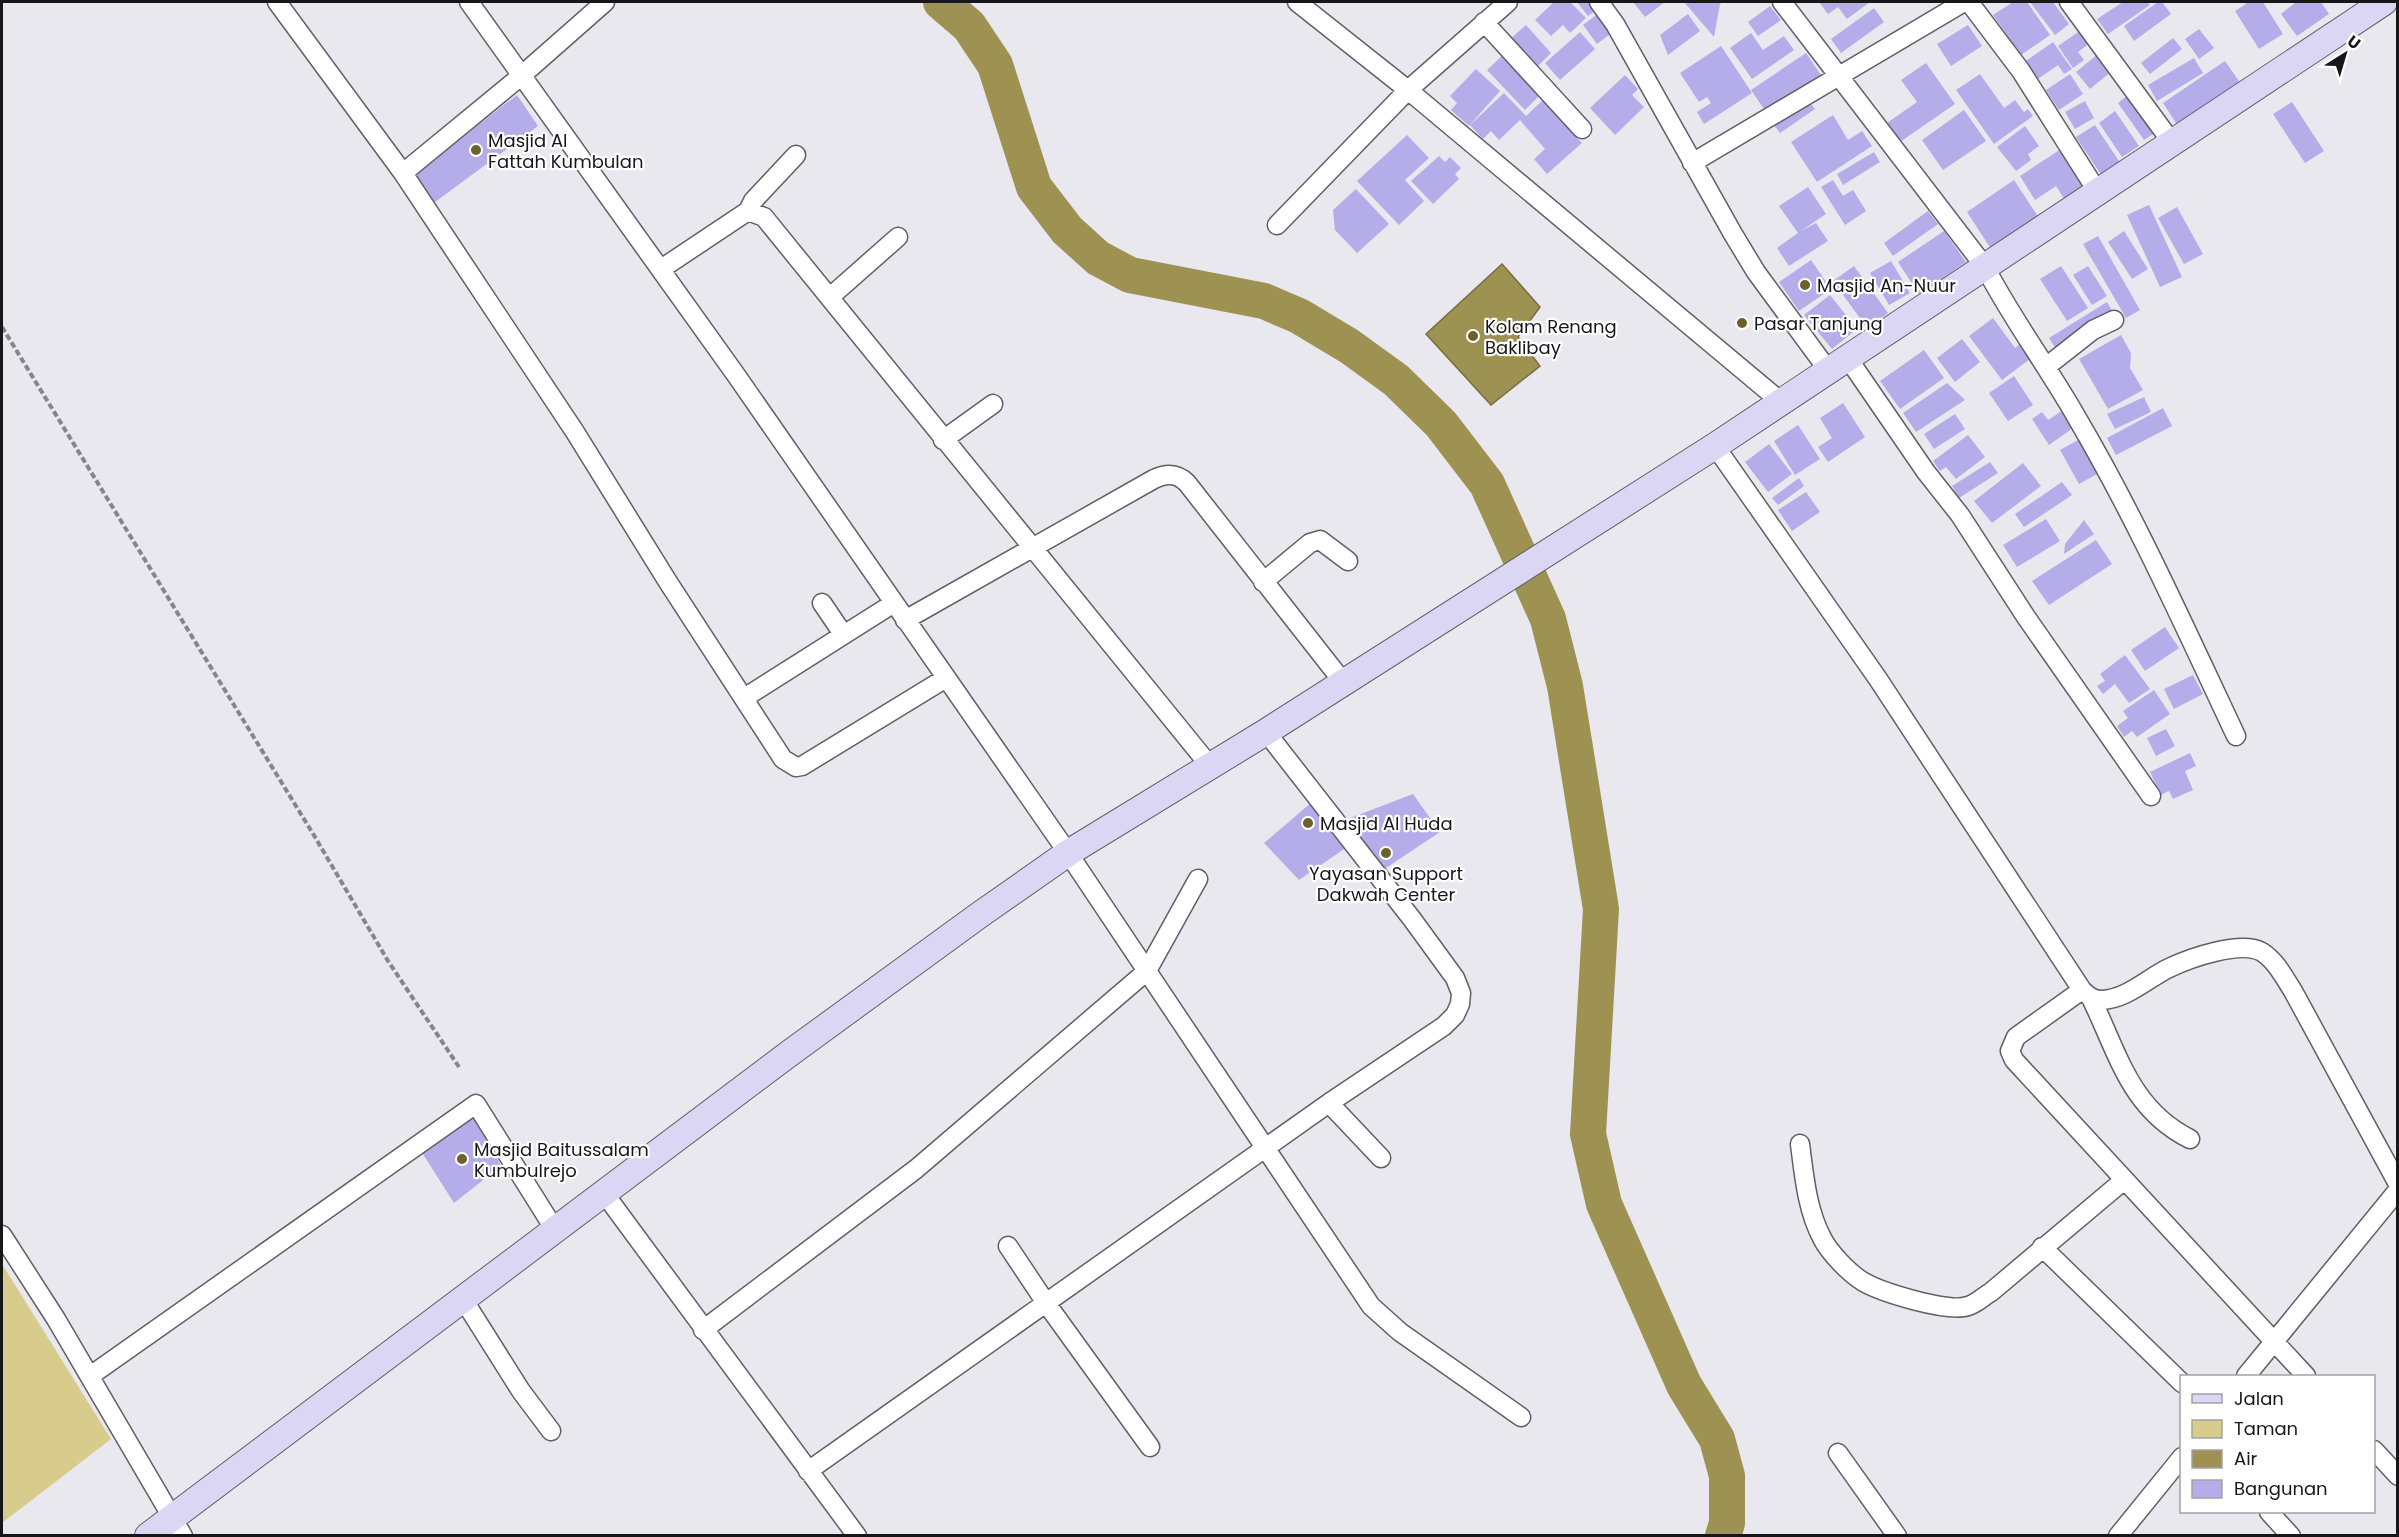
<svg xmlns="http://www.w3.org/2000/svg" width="2399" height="1537" font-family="Poppins,sans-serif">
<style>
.green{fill:#d8cc8d}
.water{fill:#9e9252;stroke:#766d41;stroke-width:1.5}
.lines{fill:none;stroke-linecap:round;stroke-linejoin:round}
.river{stroke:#9e9252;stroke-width:36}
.building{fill:#b5adea}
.minor-casing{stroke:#5f5f65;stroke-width:21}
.secondary-casing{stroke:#5f5f65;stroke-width:28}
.path{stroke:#86858a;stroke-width:4;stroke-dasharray:6 3;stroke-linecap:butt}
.minor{stroke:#fff;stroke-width:18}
.secondary{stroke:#dbd6f4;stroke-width:26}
.poi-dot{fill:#6b612e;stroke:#fff;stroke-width:2}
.labels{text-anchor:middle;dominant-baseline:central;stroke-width:4.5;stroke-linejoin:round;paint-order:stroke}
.poi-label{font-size:18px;fill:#171719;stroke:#fff;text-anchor:start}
</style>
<rect width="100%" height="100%" fill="#e9e8ef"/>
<!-- green -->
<path class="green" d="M2,1264L111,1439L2,1523Z"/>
<!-- water -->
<path class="water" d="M1502,264L1540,307L1518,337L1540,366L1491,405L1426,334Z"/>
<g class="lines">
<!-- river -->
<path class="river" d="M941,2L969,26L995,65L1034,187L1067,230L1098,258L1130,275L1264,301L1299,316L1349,346L1396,380L1441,424L1487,484L1548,619L1565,686L1601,909L1588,1134L1604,1204L1684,1385L1717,1439L1727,1476V1523L1723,1536"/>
</g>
<!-- building -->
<path class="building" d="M1554,2H1570L1586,18L1570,33L1563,25L1551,36L1535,20Z
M1577,2H1594L1599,8L1588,16Z
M1633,2H1665L1645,17Z
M1684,2H1723L1720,4L1714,37Z
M1819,2H1870L1847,19L1838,7L1828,14Z
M2013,2H2027L2050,35L2021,55L1993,15Z
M2030,2H2053L2069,24L2055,35Z
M2123,2H2147L2150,5L2108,34L2097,19Z
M2158,2H2162L2171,14L2134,41L2124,26Z
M2244,2H2263L2283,34L2259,49L2235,11L2246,4Z
M2296,2H2321L2329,14L2297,36L2281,14Z
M1770,6L1781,20L1758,36L1748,22Z
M1874,8L1884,22L1841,53L1831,39Z
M1600,12L1614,31L1597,44L1583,25Z
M1688,14L1700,31L1668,55L1660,35Z
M1526,25L1551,53L1536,68L1510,39Z
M1968,25L1982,46L1951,66L1937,44Z
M2199,29L2214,48L2199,59L2185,39Z
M2081,30L2090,43L2078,52L2084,60L2073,68L2058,46Z
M1580,32L1595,49L1560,80L1545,63Z
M1751,33L1763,50L1784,36L1794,50L1752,79L1730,48Z
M2173,38L2182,49L2150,74L2141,63Z
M2053,42L2072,69L2064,74L2058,65L2035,81L2023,63Z
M1721,46L1752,93L1704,124L1697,112L1711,103L1707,97L1699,102L1680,73Z
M1806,53L1821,75L1766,112L1751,90Z
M2098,54L2112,71L2090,89L2076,72Z
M1503,55L1541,94L1525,110L1487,70Z
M2194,58L2203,73L2157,101L2148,85Z
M2225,61L2241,84L2178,126L2163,103Z
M1926,63L1955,104L1900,142L1887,123L1917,102L1901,80Z
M1476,69L1500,91L1469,126L1451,110L1457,103L1450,96Z
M1980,74L2004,108L2015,100L2024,112L2028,109L2033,116L1994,144L1956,90Z
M2070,74L2083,94L2059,110L2046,90Z
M1625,75L1638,89L1632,95L1644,107L1615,135L1590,108Z
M1504,93L1526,116L1543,100L1582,143L1547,174L1534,159L1545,149L1520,120L1499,140L1491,131L1483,139L1470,125Z
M517,95L538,126L431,205L414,174Z
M2128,95L2156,132L2144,140L2118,103Z
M1808,100L1815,109L1780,133L1773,124Z
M2085,101L2094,118L2075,129L2065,112Z
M2292,102L2324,151L2305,163L2273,114Z
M1964,110L1986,141L1943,170L1922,140Z
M2115,111L2139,146L2122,157L2099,123Z
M1833,115L1848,140L1862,131L1872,146L1817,182L1791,142Z
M2095,125L2121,164L2102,176L2076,137Z
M2025,126L2039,146L2028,154L2031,160L2016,171L1997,147Z
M1407,135L1429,158L1405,180L1424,201L1399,225L1357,181Z
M2061,149L2085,187L2065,200L2056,186L2035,200L2020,176Z
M1874,152L1880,162L1843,185L1837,174Z
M1439,156L1445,162L1450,157L1461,168L1455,174L1459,179L1433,204L1411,181Z
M1833,180L1843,196L1853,190L1866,211L1845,225L1821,187Z
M2014,180L2039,218L1991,249L1967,212Z
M1808,187L1826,214L1801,231L1816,223L1828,241L1789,266L1777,248L1798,233L1779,206Z
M1356,189L1389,224L1357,253L1335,230L1333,210Z
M2149,205L2182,277L2160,287L2127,215Z
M2177,207L2203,254L2184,264L2158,218Z
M1928,211L1938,224L1893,256L1884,243Z
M1944,231L1966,262L1919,294L1898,262Z
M2124,231L2148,269L2132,279L2108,242Z
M2098,236L2140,310L2126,318L2083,244Z
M1811,260L1831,289L1799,311L1779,282Z
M1891,261L1910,293L1889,305L1870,273Z
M1854,266L1888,313L1867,328L1833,281Z
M2061,266L2088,308L2067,321L2040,279Z
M2088,266L2107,296L2092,305L2073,275Z
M1830,295L1857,329L1832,349L1804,315Z
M2107,302L2114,314L2056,349L2049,338Z
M1993,318L2015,348L2023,341L2034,356L2002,380L1969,336Z
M2121,335L2131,353L2130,368L2143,390L2108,409L2079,359Z
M1962,339L1980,362L1955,382L1937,358Z
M1924,350L1944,378L1900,409L1880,381Z
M2014,376L2033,405L2008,421L1989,393Z
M1947,383L1965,400L1916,432L1903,413Z
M2144,397L2151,412L2115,429L2107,414Z
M1843,403L1865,437L1828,462L1818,447L1832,438L1820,418Z
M2163,408L2172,426L2116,455L2107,438Z
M2062,411L2073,428L2049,445L2032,419L2042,412L2048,420Z
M1955,414L1965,429L1934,449L1924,434Z
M1798,425L1820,459L1795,475L1774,441Z
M1968,435L1985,457L1956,479L1946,467L1940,471L1933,461Z
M2080,439L2099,473L2079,484L2060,450Z
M1769,444L1792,474L1768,492L1745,462Z
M1990,462L1998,473L1959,498L1952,486Z
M2023,463L2041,486L1992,523L1974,501Z
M1799,478L1804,486L1778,505L1772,498Z
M2062,482L2072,495L2024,527L2015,514Z
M1806,492L1820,512L1792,531L1778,510Z
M2046,519L2060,541L2017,567L2003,545Z
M2084,520L2094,534L2064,554L2065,544Z
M2096,540L2112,564L2049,605L2032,581Z
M2165,627L2179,648L2145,671L2131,650Z
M2125,655L2150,689L2129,703L2115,684L2103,694L2097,686L2105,681L2100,674Z
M2193,675L2203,694L2174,709L2164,689Z
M2154,690L2170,714L2137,737L2132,731L2124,737L2117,726L2128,718L2123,711Z
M2166,729L2175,746L2156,756L2147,738Z
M2190,753L2196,766L2185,771L2193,790L2173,799L2169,791L2161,795L2150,772Z
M1413,794L1440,832L1377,874L1345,820Z
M1312,802L1347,847L1299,880L1264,843Z
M473,1115L501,1166L454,1203L421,1151Z"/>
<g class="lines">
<!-- minor casing -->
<g class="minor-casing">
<path id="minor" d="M277,2L403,173L575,432L668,582L783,759L796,767L802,766L946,678
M469,2L736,375L1068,853L1371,1306L1400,1332L1521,1417
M1297,2L1408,90L1780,401
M1599,2L1615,24L1733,234L1756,272L1828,370
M1782,2L1985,267C2012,319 2048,367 2077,418C2137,520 2186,630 2236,736
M1969,2L2021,71L2097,191
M2069,2L2173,144
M1484,22L1582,129
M1692,163L1964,2
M403,173L521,76L605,2
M748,211L753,201L796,155
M1277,225L1408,90L1508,2
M661,269L748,211L764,217L1210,766
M830,297L898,237
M1847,357L1926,472L1960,515L2026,617L2151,796
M2046,367L2093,330L2114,320
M943,440L993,404
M1715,446L1878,679L2082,990L2016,1037L2010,1051L2014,1060L2306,1376
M1263,582L1310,543L1320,540L1348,561
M822,603L843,634
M905,620L1154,479C1167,473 1177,473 1187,483L1343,682
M744,698L894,603
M2082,990C2088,996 2093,1000 2102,1000C2127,999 2148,978 2169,968C2190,958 2241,940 2262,952C2276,961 2284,977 2293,991L2398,1184
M2091,998C2118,1053 2130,1109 2190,1139
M1329,1103L1381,1158
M1800,1144C1804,1175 1807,1210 1822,1238C1829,1252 1848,1272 1862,1281C1880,1292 1948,1313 1968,1306C1976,1304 1984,1296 1991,1292L2123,1181
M604,1193L857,1536
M2,1235L56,1319L183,1536
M1008,1246L1046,1303L1150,1447
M2042,1247L2182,1383
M463,1299L521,1391L551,1431
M703,1330L916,1169L1147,971L1198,879
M90,1376L476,1104L555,1230
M2246,1376L2398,1190
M2374,1450L2398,1476
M1838,1453L1897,1536
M808,1471L1329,1103L1444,1026L1455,1015L1460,1004L1461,993L1455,978L1412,919L1266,732
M2269,1512L2291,1536
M2118,1536L2182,1457"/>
</g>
<!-- secondary casing -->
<g class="secondary-casing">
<path id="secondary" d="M148,1536L790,1053L978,916L1068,853L1266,732L1715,446L2384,2"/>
</g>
<!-- path -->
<path class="path" d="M2,327L315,837L388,961L459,1067"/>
<!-- minor -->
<use href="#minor" class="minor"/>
<!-- secondary -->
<use href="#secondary" class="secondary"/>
</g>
<!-- markers -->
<g class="poi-dot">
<circle cx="476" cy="150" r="6"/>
<circle cx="1805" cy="285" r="6"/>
<circle cx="1742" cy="323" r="6"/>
<circle cx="1473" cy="336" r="6"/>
<circle cx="1308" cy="823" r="6"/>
<circle cx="1386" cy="853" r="6"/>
<circle cx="462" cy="1159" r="6"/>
</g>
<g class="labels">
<!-- poi labels -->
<g class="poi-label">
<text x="488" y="140">Masjid Al<tspan x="488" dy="21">Fattah Kumbulan</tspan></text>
<text x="1817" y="285">Masjid An-Nuur</text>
<text x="1754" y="323">Pasar Tanjung</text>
<text x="1485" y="326">Kolam Renang<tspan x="1485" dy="21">Baklibay</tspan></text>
<text x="1320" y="823">Masjid Al Huda</text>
<text x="1386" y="873" text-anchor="middle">Yayasan Support<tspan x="1386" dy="21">Dakwah Center</tspan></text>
<text x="474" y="1149">Masjid Baitussalam<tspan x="474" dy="21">Kumbulrejo</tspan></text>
</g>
</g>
<!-- border -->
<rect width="2399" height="1537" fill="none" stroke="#171719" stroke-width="6"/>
<!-- legend -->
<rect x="2180" y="1375" width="195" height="138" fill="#ffffff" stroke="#a2a2a3" stroke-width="1.5"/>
<rect x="2192" y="1394" width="30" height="9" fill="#dbd6f4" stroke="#a2a2a3" stroke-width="1.5"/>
<text x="2234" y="1405" font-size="18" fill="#171719">Jalan</text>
<rect x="2192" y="1420" width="30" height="18" fill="#d8cc8d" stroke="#a2a2a3" stroke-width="1.5"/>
<text x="2234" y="1435" font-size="18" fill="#171719">Taman</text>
<rect x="2192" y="1450" width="30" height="18" fill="#9e9252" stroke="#a2a2a3" stroke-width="1.5"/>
<text x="2234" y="1465" font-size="18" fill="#171719">Air</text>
<rect x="2192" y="1480" width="30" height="18" fill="#b5adea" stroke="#a2a2a3" stroke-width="1.5"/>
<text x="2234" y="1495" font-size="18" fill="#171719">Bangunan</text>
<!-- north arrow -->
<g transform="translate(2345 54) rotate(37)" stroke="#ffffff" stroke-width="4.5" paint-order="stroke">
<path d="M0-4.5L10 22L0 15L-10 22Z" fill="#171719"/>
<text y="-9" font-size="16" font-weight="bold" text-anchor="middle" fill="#171719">U</text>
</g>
</svg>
